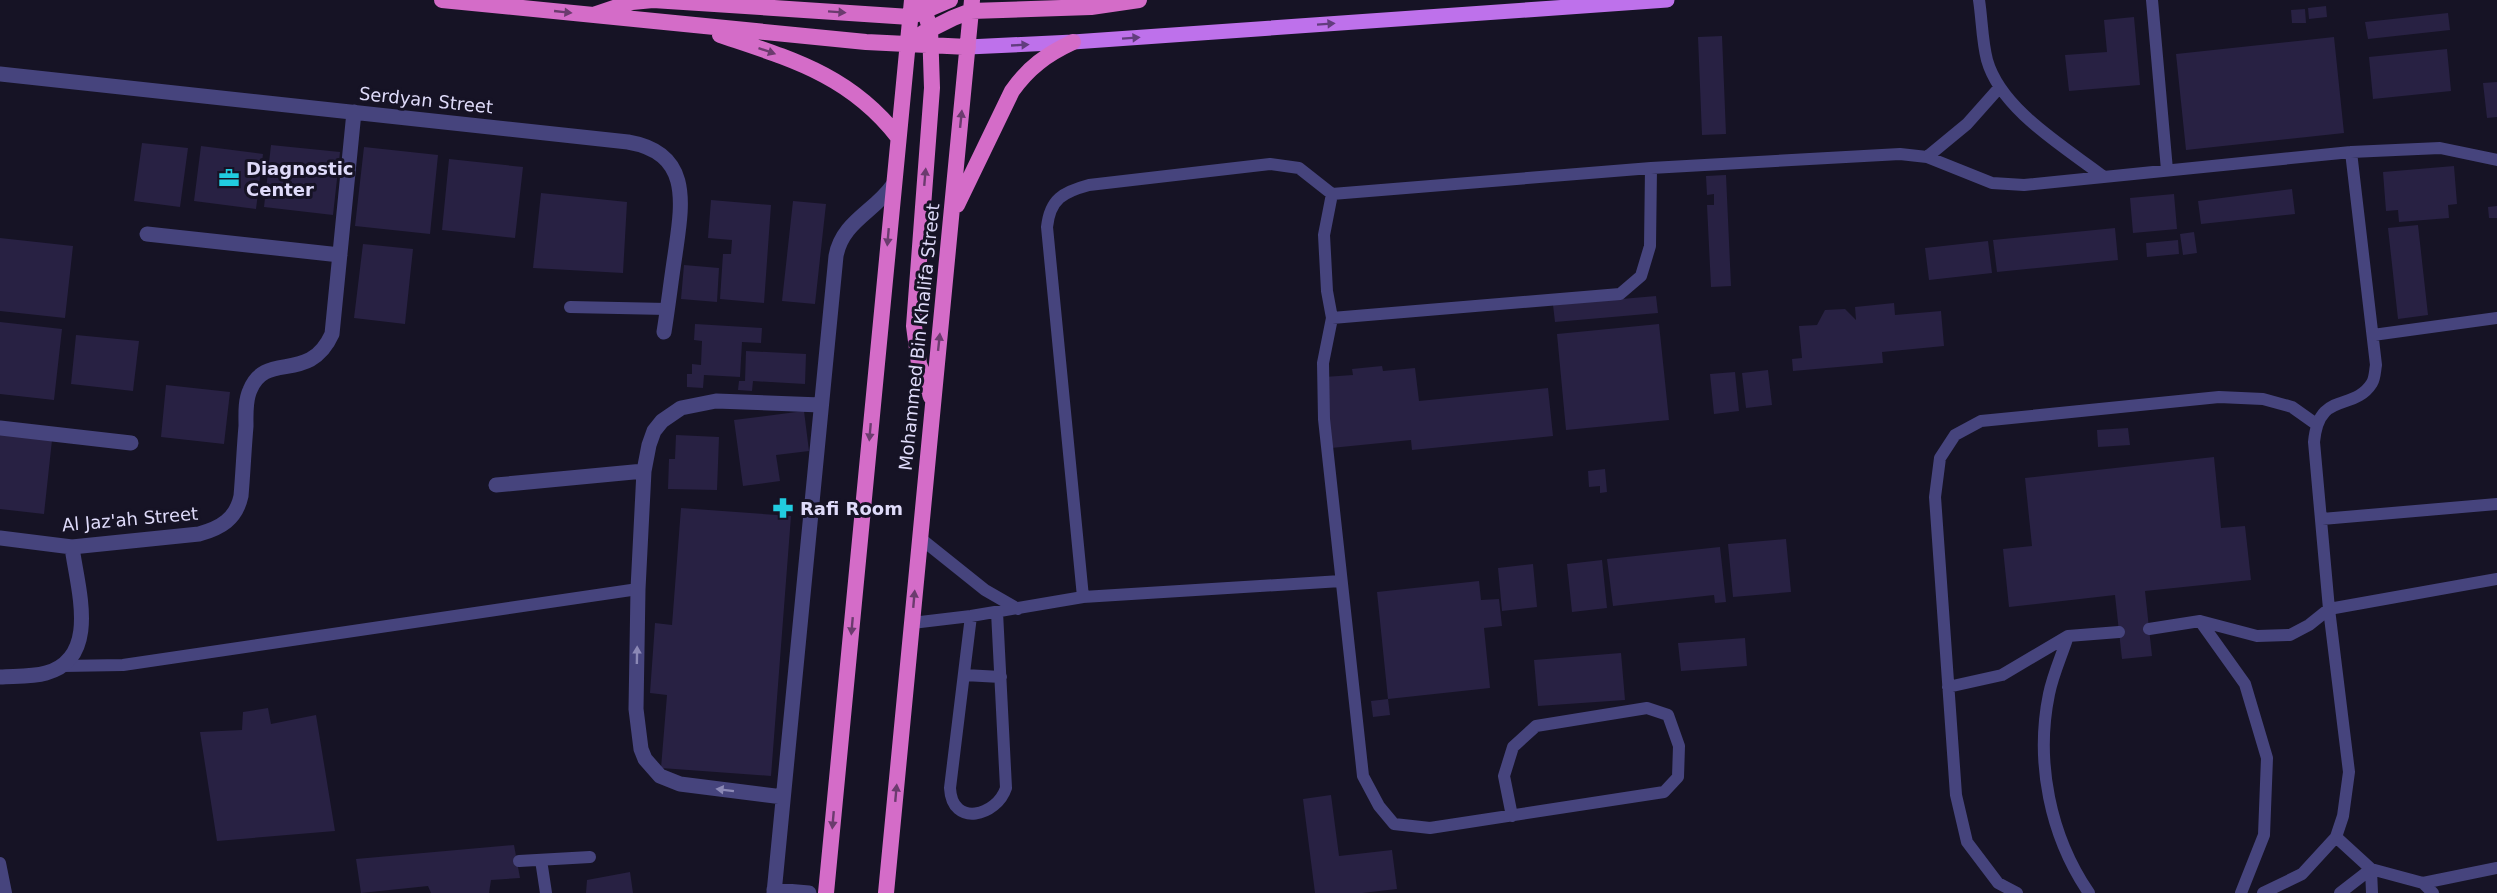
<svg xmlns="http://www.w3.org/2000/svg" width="2497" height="893" font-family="'DejaVu Sans',sans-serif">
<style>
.building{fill:#282143}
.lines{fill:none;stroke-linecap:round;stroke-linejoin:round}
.service{stroke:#46447d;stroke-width:12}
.minor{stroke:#46447d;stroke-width:15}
.primary{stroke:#be71eb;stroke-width:15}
.trunk{stroke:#d46cc8;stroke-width:16}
.oneway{fill:#6b3b6e}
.oneway2{fill:#623d7e}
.oneway3{fill:#8b88b5}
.labels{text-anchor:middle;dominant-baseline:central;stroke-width:6;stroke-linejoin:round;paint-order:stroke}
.street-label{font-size:18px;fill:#dfdbfa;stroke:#161325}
.poi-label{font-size:18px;font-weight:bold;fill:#dfdbfa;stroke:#161325;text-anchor:start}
</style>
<rect width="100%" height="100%" fill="#161325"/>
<!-- building -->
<path class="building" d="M2326,6L2327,17L2309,19L2308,8Z
M2305,9L2306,23H2292L2291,10Z
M2448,13L2450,30L2368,39L2365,22Z
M2134,17L2140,85L2069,91L2065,55L2107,52L2104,20Z
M1722,36L1726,134L1702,135L1698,37Z
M2334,37L2344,133L2186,150L2176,54Z
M2447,49L2451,91L2373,99L2369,57Z
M2497,82V117L2487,118L2483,83Z
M142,143L188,148L180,207L134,201Z
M271,145L340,152L333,215L264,207Z
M201,146L263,154L256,209L194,201Z
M364,147L438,155L430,234L355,226Z
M449,159L523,167L515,238L442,230Z
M2454,166L2457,204L2448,205L2449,218L2399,222L2398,210L2386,211L2383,172Z
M1726,175L1731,286L1711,287L1707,205H1714V194L1707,195L1706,176Z
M2292,189L2295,214L2201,224L2198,201Z
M541,193L627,202L623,273L533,268Z
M2174,194L2177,229L2133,233L2130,198Z
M711,200L771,205L764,303L720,299L723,254H731L732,240L708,238Z
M793,201L826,204L815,304L782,301Z
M2497,206V218H2489L2488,207Z
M2418,225L2428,315L2398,319L2388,228Z
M2115,228L2118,260L1997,272L1993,240Z
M2194,232L2197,253L2183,255L2180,234Z
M0,238L73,246L65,318L0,311Z
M2178,240L2179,254L2147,257L2146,243Z
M1988,241L1992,273L1929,280L1925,248Z
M363,244L413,249L405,324L354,318Z
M684,265L719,268L717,302L681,299Z
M1656,296L1658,313L1555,322L1553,305Z
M1894,303L1895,315L1941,311L1944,346L1882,352L1883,363L1793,371L1792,359L1802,358L1799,326L1817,325L1825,310L1845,309L1856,320L1855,307Z
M0,322L62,329L54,400L0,394Z
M695,324L762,328L761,343L742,342L740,377L704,375L703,388L687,387V374H692V364L701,365L702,341L694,340Z
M1659,324L1669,420L1566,430L1557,334Z
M76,335L139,341L133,391L71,384Z
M746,351L806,354L805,384L753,381L752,391L738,390L739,381H745Z
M1382,366L1383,371L1415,368L1419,401L1548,388L1553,436L1412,450L1411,440L1331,448L1324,377L1353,375L1352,369Z
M1768,370L1772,405L1746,408L1742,373Z
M1735,372L1739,411L1714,414L1710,374Z
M166,385L230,392L224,444L161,437Z
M804,411L809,451L776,455L780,481L743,486L734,420Z
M2128,428L2130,445L2098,447L2097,430Z
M0,434L52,440L44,514L0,509Z
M676,435L719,437L717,490L668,489L669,459H675Z
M2214,457L2221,528L2245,526L2251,580L2145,591L2152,656L2122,659L2115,595L2009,607L2003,549L2032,546L2025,478Z
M1605,469L1607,492L1600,493V486L1589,487L1588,471Z
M681,508L791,516L771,776L661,768L667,695L650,693L655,623L672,625Z
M1786,539L1791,592L1733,597L1728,544Z
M1720,547L1726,602L1715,603L1714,595L1613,606L1607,559Z
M1602,560L1607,608L1572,612L1567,564Z
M1533,564L1537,607L1502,611L1498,568Z
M1479,581L1481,600L1499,599L1502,626L1484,628L1490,688L1388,699L1377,592Z
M1745,638L1747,666L1681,671L1678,643Z
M1621,653L1625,700L1538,706L1534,660Z
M1388,699L1390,715L1373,717L1371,701Z
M268,708L271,724L316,715L335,831L217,841L200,732L242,730L243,712Z
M1331,795L1339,856L1392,850L1397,889L1362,893H1315L1303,799Z
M514,845L520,878L491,880L489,893H431L428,886L361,893L356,859Z
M630,872L633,893H586L587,880Z"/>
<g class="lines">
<!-- service -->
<path class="service" d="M1979,0C1982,19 1982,41 1987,60C2001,110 2065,147 2104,177
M2152,0L2167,170
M1927,157L1967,124L1999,88
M1332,194L1324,235L1327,291L1332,318L1323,363L1324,419L1363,776L1379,806L1394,824L1430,828L1664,792L1678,777L1679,746L1668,715L1647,708L1536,726L1513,747L1504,776L1512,816
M570,307L667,309
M1332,318L1620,294L1641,276L1650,246L1651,168
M2373,335L2497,318
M2322,519L2497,504
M920,538L985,590L1018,609
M1083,597L1047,227C1050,199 1063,192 1089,185L1270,164L1299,168L1332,194L1651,168L1900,154L1927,157L1992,183L2024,185L2351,152L2440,148L2497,160
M971,616L950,788C952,828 997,816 1006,788L997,612
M2200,621L2245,684L2267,758L2264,835L2241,893
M912,623L971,616L1083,597L1341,581
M2149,629L2200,621L2257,636L2290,635L2309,625L2329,609L2497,579
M2068,636C2062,655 2053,674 2049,694C2035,762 2050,836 2089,893
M62,666L123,665L638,589
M964,675L1001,677
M1948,687L2002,675L2068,636L2119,632
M2336,837L2371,869L2372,893
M541,860L546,893
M519,861L590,857
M0,863L6,893
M2423,883L2497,868
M2017,893L1998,883L1967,842L1956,795L1935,497L1940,458L1955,435L1981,421L2219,397L2263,399L2292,407L2316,424
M2263,893L2302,874L2336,837L2343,816L2349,772L2329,609L2314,442C2319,389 2353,413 2372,383C2375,378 2375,370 2376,365L2351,152
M2340,893L2371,869L2423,883L2433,893"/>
<!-- minor -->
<path class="minor" d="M0,74L628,142C693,153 682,205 675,255C671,281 668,307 664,332
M147,234L340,255
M0,428L131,443
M496,485L644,471
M0,538L72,547L199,534C221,528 236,519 241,496C243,473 244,449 246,426C246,414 245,401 250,390C266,350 309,385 332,334L354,112
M0,677C15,676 32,677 46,673C101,658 77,587 72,547
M783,797L680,784L660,776L645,759L641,749L636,709L638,589L644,471L649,445L654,431L662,421L681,408L716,401L821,405
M774,890L809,893
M774,893L836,256C842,222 874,212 893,185"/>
<!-- primary -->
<path class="primary" d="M968,47L1073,42L1667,0"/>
<!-- trunk -->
<path class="trunk" d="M442,0L866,42L968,47
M921,0L930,28L932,88L914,326L919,364L931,397
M596,14L632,2L653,0L910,17L950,0
M923,33L953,18L971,11L1091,7L1139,0
M720,35C791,59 850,75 898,137
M957,205L1012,91C1028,68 1047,54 1073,42
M826,893L912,0
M886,893L972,0"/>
</g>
<!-- one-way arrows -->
<defs><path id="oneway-solid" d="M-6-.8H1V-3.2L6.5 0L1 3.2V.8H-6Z" transform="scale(1.5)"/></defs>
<g class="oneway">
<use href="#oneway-solid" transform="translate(563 12) rotate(6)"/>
<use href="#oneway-solid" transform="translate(837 12) rotate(4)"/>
<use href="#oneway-solid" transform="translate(767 51) rotate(19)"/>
<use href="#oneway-solid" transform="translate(961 119) rotate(-84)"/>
<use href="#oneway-solid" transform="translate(925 177) rotate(-85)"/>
<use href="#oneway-solid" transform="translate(888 237) rotate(95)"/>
<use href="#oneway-solid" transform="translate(939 342) rotate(-84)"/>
<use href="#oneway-solid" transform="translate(870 432) rotate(95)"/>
<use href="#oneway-solid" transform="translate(914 599) rotate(-85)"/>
<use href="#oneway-solid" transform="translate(852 626) rotate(95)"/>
<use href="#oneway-solid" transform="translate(896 793) rotate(-85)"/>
<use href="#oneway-solid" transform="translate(833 820) rotate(95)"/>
</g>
<g class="oneway2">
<use href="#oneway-solid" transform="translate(1326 24) rotate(-4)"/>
<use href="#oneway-solid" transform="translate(1131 38) rotate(-4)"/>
<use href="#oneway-solid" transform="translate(1020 45) rotate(-3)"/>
</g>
<g class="oneway3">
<use href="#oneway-solid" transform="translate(637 655) rotate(-89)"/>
<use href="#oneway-solid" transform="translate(725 790) rotate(-173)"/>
</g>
<!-- icons -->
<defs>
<g id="office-bare" transform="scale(1.62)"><path d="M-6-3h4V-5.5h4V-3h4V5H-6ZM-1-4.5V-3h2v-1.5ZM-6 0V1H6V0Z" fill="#21cce0" stroke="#161325" stroke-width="2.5" paint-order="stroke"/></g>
<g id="pharmacy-bare" transform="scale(1.62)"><path d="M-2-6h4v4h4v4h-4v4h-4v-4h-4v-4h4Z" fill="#21cce0" stroke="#161325" stroke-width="2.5" paint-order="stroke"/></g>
</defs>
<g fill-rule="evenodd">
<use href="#office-bare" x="229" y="178"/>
<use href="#pharmacy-bare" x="783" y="508"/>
</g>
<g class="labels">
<!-- street labels -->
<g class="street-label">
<text transform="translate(426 100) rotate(6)">Serdyan Street</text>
<text transform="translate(919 337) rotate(-84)">Mohammed Bin Khalifa Street</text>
<text transform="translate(130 519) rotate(-5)">Al Jaz'ah Street</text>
</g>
<!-- poi labels -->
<g class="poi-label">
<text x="246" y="168">Diagnostic<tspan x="246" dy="21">Center</tspan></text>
<text x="800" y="508">Rafi Room</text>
</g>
</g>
</svg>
